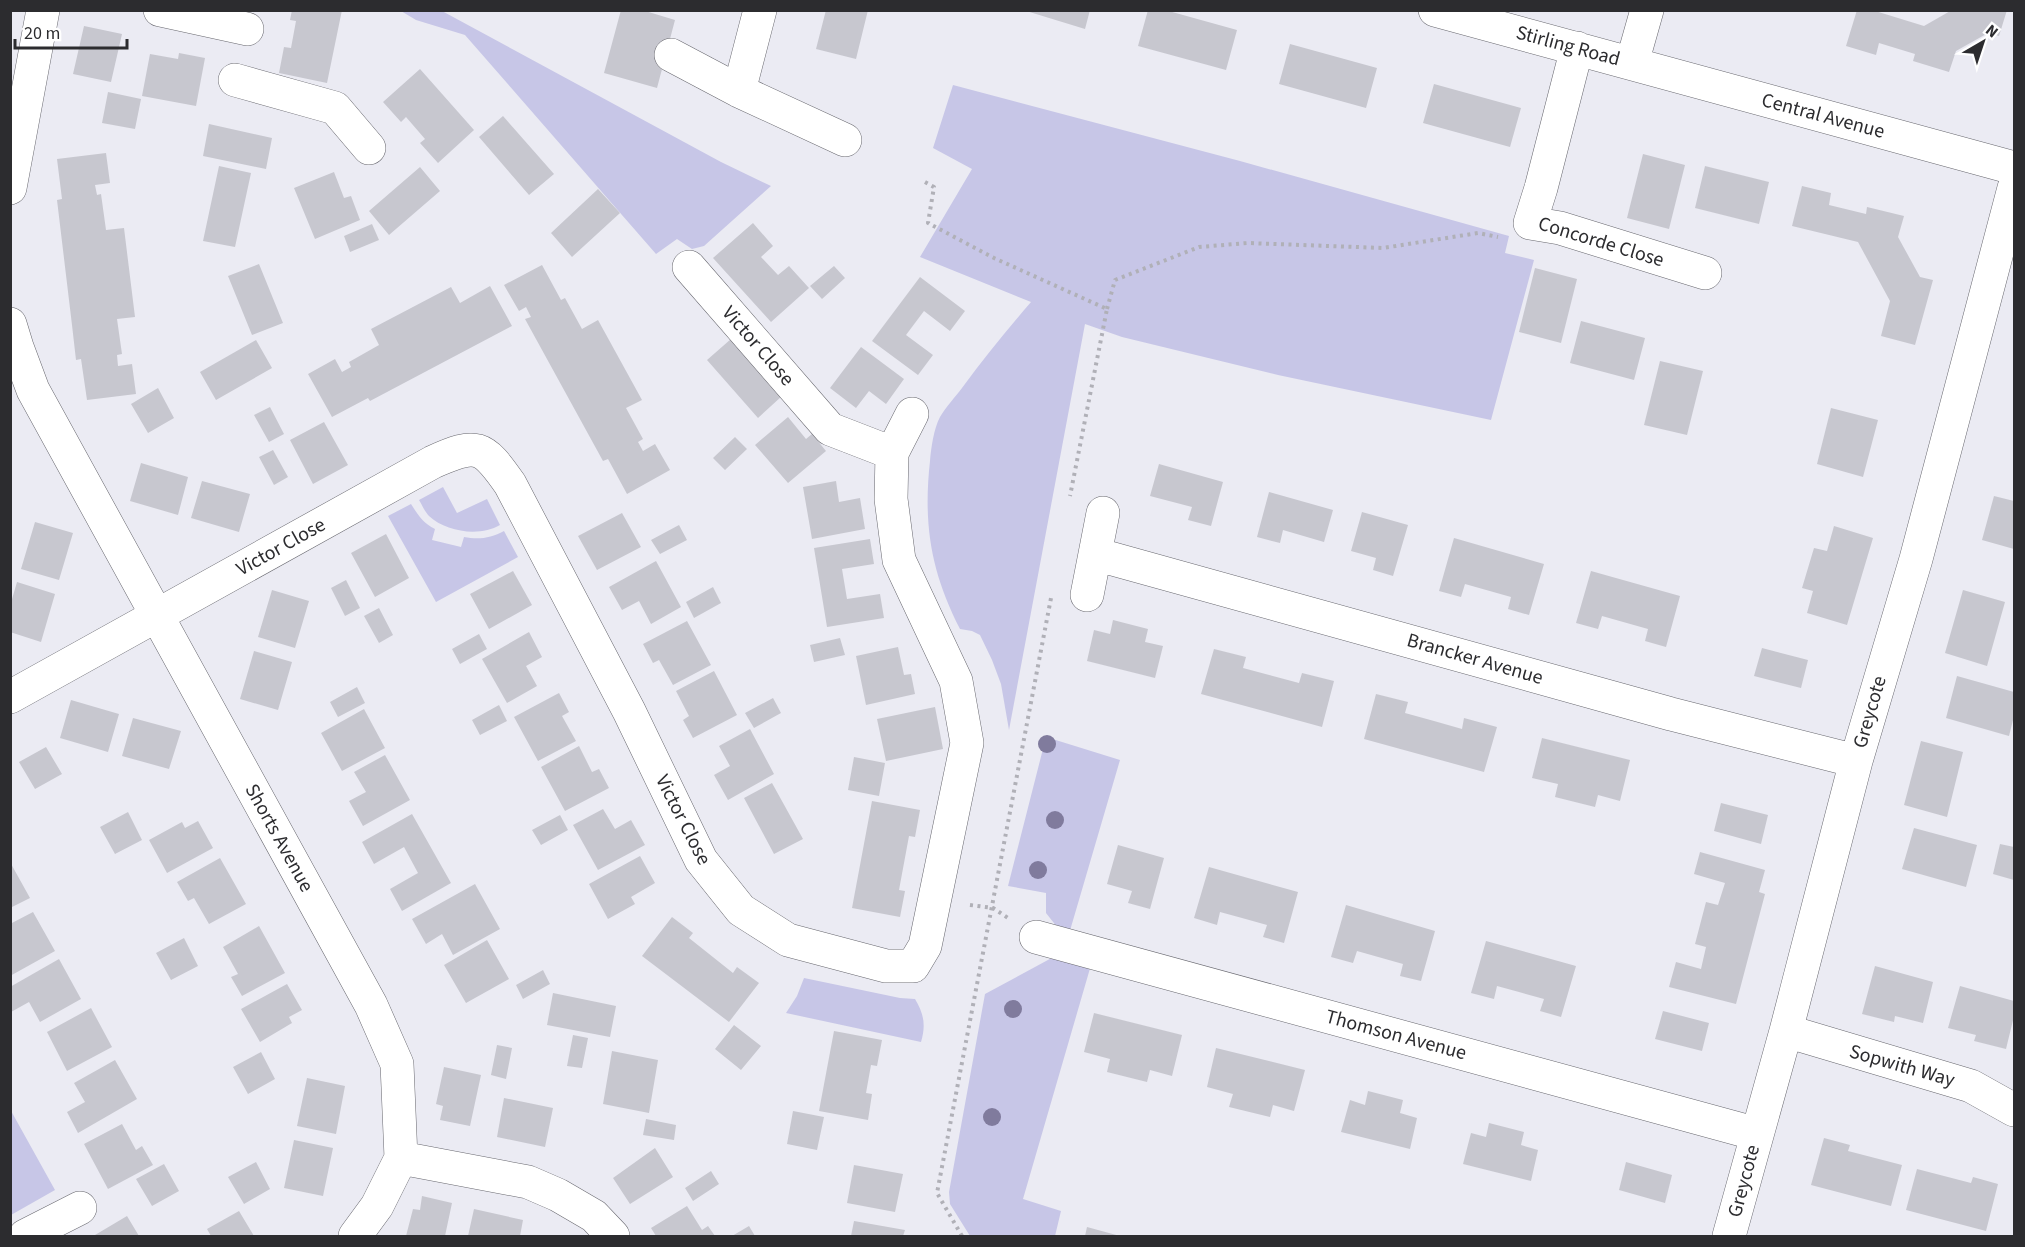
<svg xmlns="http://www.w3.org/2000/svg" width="2025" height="1247" font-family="'Source Sans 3',sans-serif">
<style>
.green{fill:#c7c6e7}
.building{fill:#c7c7cf}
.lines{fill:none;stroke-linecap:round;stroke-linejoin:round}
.minor-casing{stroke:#68686f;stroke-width:34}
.path{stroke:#b0b0b7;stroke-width:4;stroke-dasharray:3 4.5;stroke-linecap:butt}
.minor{stroke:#fff;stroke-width:33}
.tree{fill:#807b9d}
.labels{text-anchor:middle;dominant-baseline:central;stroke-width:6;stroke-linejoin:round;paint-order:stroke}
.street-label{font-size:20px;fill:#2c2c2f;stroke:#fff}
</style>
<rect width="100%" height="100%" fill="#ebebf3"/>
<!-- green -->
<path class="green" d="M401,11H442L721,162L771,186L704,246L692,249L677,239L656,254L465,35L416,20Z
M953,85L1240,161L1509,236L1505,253L1534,260L1491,420L1278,375L1122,337L1085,324L1009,730L1001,684L992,660L980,635L972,631L960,629C931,572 923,525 930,461C931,448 934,428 940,417C946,407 955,397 962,388C984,358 1007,330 1031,302L920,257L972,169L933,148Z
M443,487L457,513L487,499L500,525C480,537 446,532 429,516C425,512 422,505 419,500Z
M411,504C418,515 423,523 435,529L432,540L461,547L464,537C479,540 491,538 504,531L518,557L436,602L388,516Z
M1046,737L1120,760L1069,934L1061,932L1046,913V893L1008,886Z
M1059,954L1091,965L1023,1199L1061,1211L1055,1236H970L950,1204L949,1192L985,994Z
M804,978L900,998L915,999C924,1014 926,1025 921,1042L786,1013L797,996Z
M10,1109L55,1190L11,1215H10Z"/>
<!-- building -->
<path class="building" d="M292,10H342L327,83L279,73L284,47L291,48L296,21L290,20Z
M621,10H642L675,20L657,88L604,73Z
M826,10H868L856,59L816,49Z
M1023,10H1090L1085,29Z
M1148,10H1165L1237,30L1226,70L1138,46Z
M1857,10H1872L1924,26L1952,10H2007L1999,36L1988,33L1956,51L1949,72L1913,61L1915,54L1879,43L1876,55L1846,46Z
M84,26L122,34L111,82L73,74Z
M1290,44L1377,68L1366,108L1279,84Z
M179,53L205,58L196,106L142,96L150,54L178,59Z
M420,69L474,130L438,163L420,143L425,139L406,117L401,122L383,102Z
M1434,84L1521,108L1510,147L1423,123Z
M108,92L141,99L135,129L102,123Z
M503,116L554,174L529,195L479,137Z
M209,124L272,138L266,169L203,156Z
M106,153L110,183L95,185L97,195L101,194L106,230L124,228L135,317L117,319L122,354L117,355L118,366L132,364L136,394L87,400L81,359L76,360L72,325L57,200L62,199L57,159Z
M1643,154L1685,165L1669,229L1627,218Z
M219,166L251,173L235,247L203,241Z
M1705,166L1769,182L1759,224L1695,208Z
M420,167L440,191L389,235L369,211Z
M334,172L344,198L351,196L360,220L315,239L294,188Z
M1802,186L1831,193L1829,205L1866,214L1867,207L1904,216L1898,237L1920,277L1933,280L1915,345L1881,336L1890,301L1858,242L1792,226Z
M598,189L620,213L572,257L551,233Z
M753,223L773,246L761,257L778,275L789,266L809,288L771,322L713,258Z
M372,224L379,240L350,252L344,236Z
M259,264L283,323L252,335L228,276Z
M542,265L561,300L565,298L582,329L598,320L642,400L626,408L643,439L638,442L643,451L655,444L670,470L627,494L608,459L603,461L525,319L531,317L526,307L519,311L504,285Z
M834,266L845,278L822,299L810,286Z
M1535,268L1577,279L1561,343L1519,332Z
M920,277L965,311L950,331L924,311L906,335L933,355L918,375L872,341Z
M490,286L512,326L370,401L368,398L332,417L308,374L335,359L342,372L351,367L349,362L379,345L371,329L451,287L460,303Z
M1581,321L1645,338L1634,380L1570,363Z
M731,339L782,396L758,418L707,360Z
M256,340L272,368L216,400L200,372Z
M861,347L904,379L886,404L869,391L856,408L830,388Z
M1660,361L1703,371L1687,435L1644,425Z
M158,388L174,418L148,433L131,404Z
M270,407L284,434L269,442L254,415Z
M1831,408L1878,420L1863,477L1817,464Z
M788,417L806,439L812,434L826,451L788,483L755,445Z
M324,422L348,465L313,484L290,440Z
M735,437L747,449L725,470L713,458Z
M273,450L288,477L274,485L259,457Z
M141,463L188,477L178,515L130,501Z
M1159,464L1223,482L1211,526L1188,520L1192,507L1150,496Z
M202,481L250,494L239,532L191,518Z
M836,481L839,502L860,498L865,529L812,539L803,487Z
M1269,492L1333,510L1324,542L1283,530L1280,543L1257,537Z
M1994,496L2014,501V549L1982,540Z
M1362,512L1408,525L1393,576L1373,570L1376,558L1351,551Z
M622,513L641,547L597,570L578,536Z
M35,522L73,533L59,580L21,569Z
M679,525L687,540L660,554L651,540Z
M1834,526L1873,538L1847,625L1807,613L1813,591L1802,588L1814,548L1827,551Z
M386,534L409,578L375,597L351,553Z
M1454,538L1544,564L1529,615L1508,609L1511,597L1465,584L1461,597L1439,591Z
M870,539L874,564L842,569L847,599L880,594L884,618L827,627L814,548Z
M656,561L681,607L651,624L639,601L622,610L609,587Z
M513,571L532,605L489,629L470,594Z
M1591,571L1680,596L1666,647L1645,641L1648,629L1602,616L1598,629L1576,623Z
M346,580L360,608L345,616L331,588Z
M17,582L55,594L41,642L10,632V606Z
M713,587L721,603L694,618L686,602Z
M272,590L309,601L295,648L258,637Z
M1963,590L2005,602L1987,666L1945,653Z
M379,608L393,635L379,643L364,616Z
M1113,620L1148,629L1145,642L1163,646L1155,678L1087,661L1094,630L1110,634Z
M687,621L711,665L673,685L659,660L653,663L643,644Z
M529,632L542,657L526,666L537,686L507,703L482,659Z
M479,634L487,649L460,664L452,649Z
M840,638L845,655L814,662L810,645Z
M898,647L904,675L911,674L915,694L866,705L856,656Z
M1762,648L1808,660L1801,688L1754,676Z
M1214,649L1246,657L1243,668L1299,683L1302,673L1334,681L1322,727L1201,694Z
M254,651L292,662L278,710L240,699Z
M714,671L737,715L693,738L683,720L689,716L676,691Z
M1957,676L2014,692V716L2009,736L1946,718Z
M357,687L365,703L338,717L330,702Z
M559,693L569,712L562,716L576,741L538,761L514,717Z
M1376,694L1408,702L1405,713L1434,721L1462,729L1464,718L1497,727L1484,772L1364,739Z
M773,698L781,713L754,728L745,713Z
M71,700L119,714L108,752L60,738Z
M499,705L507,721L480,735L472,720Z
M935,707L943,749L886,761L877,719Z
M364,709L385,748L342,771L321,733Z
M133,718L181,731L169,769L122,756Z
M750,729L774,774L728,800L714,775L730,766L719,746Z
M1542,738L1630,760L1620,801L1598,795L1595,807L1555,797L1558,784L1532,778Z
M1921,741L1963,752L1947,817L1904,805Z
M579,746L592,772L599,769L609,788L565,811L541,767Z
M46,747L62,774L35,789L19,762Z
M385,755L410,800L363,826L349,801L366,792L354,772Z
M854,757L885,763L879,796L848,790Z
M772,783L803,839L774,854L744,798Z
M872,801L920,810L915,837L909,836L899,890L905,891L900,917L852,908Z
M1721,803L1768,815L1761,844L1714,831Z
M603,809L615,829L631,820L645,845L598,870L573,825Z
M128,812L142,840L115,854L100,827Z
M412,814L451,883L402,911L390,889L418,873L404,847L374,864L362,842Z
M560,815L568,830L541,845L532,830Z
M198,821L213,848L167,873L149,840L182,822L185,828Z
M1914,828L1977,845L1966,887L1902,869Z
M2000,844L2014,847V880L1993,874Z
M1118,845L1164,858L1150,909L1128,903L1132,891L1107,884Z
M1700,852L1765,870L1759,892L1765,894L1736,1004L1669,987L1676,962L1701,969L1706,947L1695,944L1706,902L1718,905L1725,883L1694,874Z
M640,856L655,883L631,897L635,904L608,919L589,884Z
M220,858L246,904L209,924L194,898L188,901L177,882Z
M10,862L30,898L10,908Z
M1209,867L1298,892L1284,943L1263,937L1267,925L1242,918L1220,912L1217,925L1194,918Z
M475,884L500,929L453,955L442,934L426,944L412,919Z
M1346,905L1435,931L1421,981L1400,976L1403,964L1357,951L1353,963L1331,957Z
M33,912L55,951L10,976V924Z
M672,917L693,933L689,938L733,973L737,967L759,983L729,1022L642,956Z
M259,926L285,973L242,996L231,977L238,974L223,947Z
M184,938L198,966L171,980L156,953Z
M487,940L509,979L466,1003L444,965Z
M1486,941L1576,966L1561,1017L1540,1011L1544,999L1519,992L1497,986L1494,999L1471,993Z
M59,959L81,999L40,1022L29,1002L11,1012L10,987Z
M1875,966L1933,982L1923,1023L1895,1016L1894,1022L1862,1014Z
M543,970L550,984L523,999L516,985Z
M287,984L302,1010L289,1017L292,1023L260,1042L241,1009Z
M1960,986L2014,1001V1016L2006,1049L1974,1041L1976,1035L1948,1028Z
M553,993L616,1006L610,1037L547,1025Z
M91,1008L112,1047L67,1071L47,1032Z
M1663,1011L1709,1023L1702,1051L1655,1039Z
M1094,1013L1182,1035L1172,1076L1150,1070L1147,1082L1107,1072L1110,1059L1084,1052Z
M734,1025L761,1046L741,1070L715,1049Z
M834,1031L882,1040L877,1066L871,1065L866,1093L872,1094L868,1120L819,1111Z
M573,1035L588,1038L582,1068L567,1066Z
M497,1045L512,1048L506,1079L491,1075Z
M1216,1048L1305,1070L1294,1111L1273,1105L1270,1117L1229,1107L1233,1094L1207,1087Z
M612,1051L658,1060L649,1113L603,1104Z
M261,1052L275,1079L248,1094L233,1067Z
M115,1060L137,1099L78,1133L67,1112L85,1102L74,1083Z
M444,1067L481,1075L470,1126L440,1120L443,1106L436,1104Z
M307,1078L345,1086L336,1134L297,1126Z
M1368,1091L1403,1100L1400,1113L1417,1118L1410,1149L1341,1132L1350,1100L1365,1105Z
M504,1098L553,1108L545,1147L497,1137Z
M793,1111L824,1117L817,1150L787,1144Z
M646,1119L676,1125L674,1140L643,1135Z
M1489,1123L1524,1132L1521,1145L1538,1150L1531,1181L1463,1164L1471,1133L1486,1137Z
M122,1124L136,1150L142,1146L153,1165L108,1189L84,1144Z
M1824,1138L1850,1145L1848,1151L1902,1165L1891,1206L1811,1185Z
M294,1140L333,1148L323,1196L284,1188Z
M655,1148L673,1177L630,1204L613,1178Z
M256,1162L270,1189L244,1204L228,1177Z
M1626,1162L1672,1175L1665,1203L1619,1190Z
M164,1164L179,1191L152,1206L136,1179Z
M854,1165L903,1174L895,1212L847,1203Z
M1917,1169L1971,1183L1973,1177L1998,1184L1986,1231L1906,1210Z
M711,1171L719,1184L693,1201L685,1188Z
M422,1196L452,1203L445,1236H406L413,1209L420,1210Z
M687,1206L702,1230L708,1226L715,1236H656L651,1228Z
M474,1209L523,1220L520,1236H468Z
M239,1211L254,1236H211L207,1229Z
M127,1216L139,1236H96L95,1235Z
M854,1221L905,1230L903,1236H851Z
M749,1226L755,1236H732Z
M1087,1227L1120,1236H1085Z"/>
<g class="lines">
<!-- minor casing -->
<g class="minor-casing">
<path id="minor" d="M160,10L247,29
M1435,10L2014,168
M1577,48L1541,188L1530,223L1560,228L1705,273
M671,55L739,91L845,140
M1632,63L1647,10
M235,80L335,108L369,148
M739,91L760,10
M10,188L43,10
M10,324L17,347L33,390L371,1005L397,1064L401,1158L528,1182L558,1195L594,1216L613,1236
M892,453L912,414
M1095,554L1671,714L1856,761
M1087,595L1103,513
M10,697L433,462C477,442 483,445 510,484L629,711L701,860L741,910L788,940L886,966H913L925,946L967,743L956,681L899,560L891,499L892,453L830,429L689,267
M1036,937L1757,1134
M1786,1031L1971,1086L2014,1110
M25,1236L80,1208
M355,1236L377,1206L401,1158
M1729,1236L1786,1031L1856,761L1916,559L2014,188"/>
</g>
<!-- path -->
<path class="path" d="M925,182L934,187L928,223L994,258L1107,309L1070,496
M1107,309L1115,280L1199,247L1248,243L1383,248L1478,233L1498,237
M970,905L993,908L1008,918
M962,1236L937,1193L1051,598"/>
<!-- minor -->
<use href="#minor" class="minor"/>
</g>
<!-- trees -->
<g class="tree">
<circle cx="1047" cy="744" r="9"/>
<circle cx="1055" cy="820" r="9"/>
<circle cx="1038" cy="870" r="9"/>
<circle cx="1013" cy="1009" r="9"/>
<circle cx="992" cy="1117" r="9"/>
</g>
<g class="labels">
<!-- street labels -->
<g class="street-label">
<text transform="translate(1568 46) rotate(15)">Stirling Road</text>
<text transform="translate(1823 116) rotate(15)">Central Avenue</text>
<text transform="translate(1601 242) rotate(17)">Concorde Close</text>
<text transform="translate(758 346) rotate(49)">Victor Close</text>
<text transform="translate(281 547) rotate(-29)">Victor Close</text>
<text transform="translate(1475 659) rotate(16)">Brancker Avenue</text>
<text transform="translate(1870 712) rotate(-74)">Greycote</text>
<text transform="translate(683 820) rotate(63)">Victor Close</text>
<text transform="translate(279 838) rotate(61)">Shorts Avenue</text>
<text transform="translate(1396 1035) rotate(15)">Thomson Avenue</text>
<text transform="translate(1902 1066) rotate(16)">Sopwith Way</text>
<text transform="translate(1744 1181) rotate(-75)">Greycote</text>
</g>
</g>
<!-- border -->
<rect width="2025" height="1247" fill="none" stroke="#2c2c2f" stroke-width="24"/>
<!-- north arrow -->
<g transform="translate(1983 42) rotate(39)" stroke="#ffffff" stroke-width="4.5" paint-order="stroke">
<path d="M0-4.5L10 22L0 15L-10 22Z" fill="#2c2c2f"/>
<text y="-9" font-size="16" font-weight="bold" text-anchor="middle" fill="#2c2c2f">N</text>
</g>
<!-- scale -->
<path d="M15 39v9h112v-9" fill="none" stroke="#2c2c2f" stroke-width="3"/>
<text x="24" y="39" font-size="18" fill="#2c2c2f" stroke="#ffffff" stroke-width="4.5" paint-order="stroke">20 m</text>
</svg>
